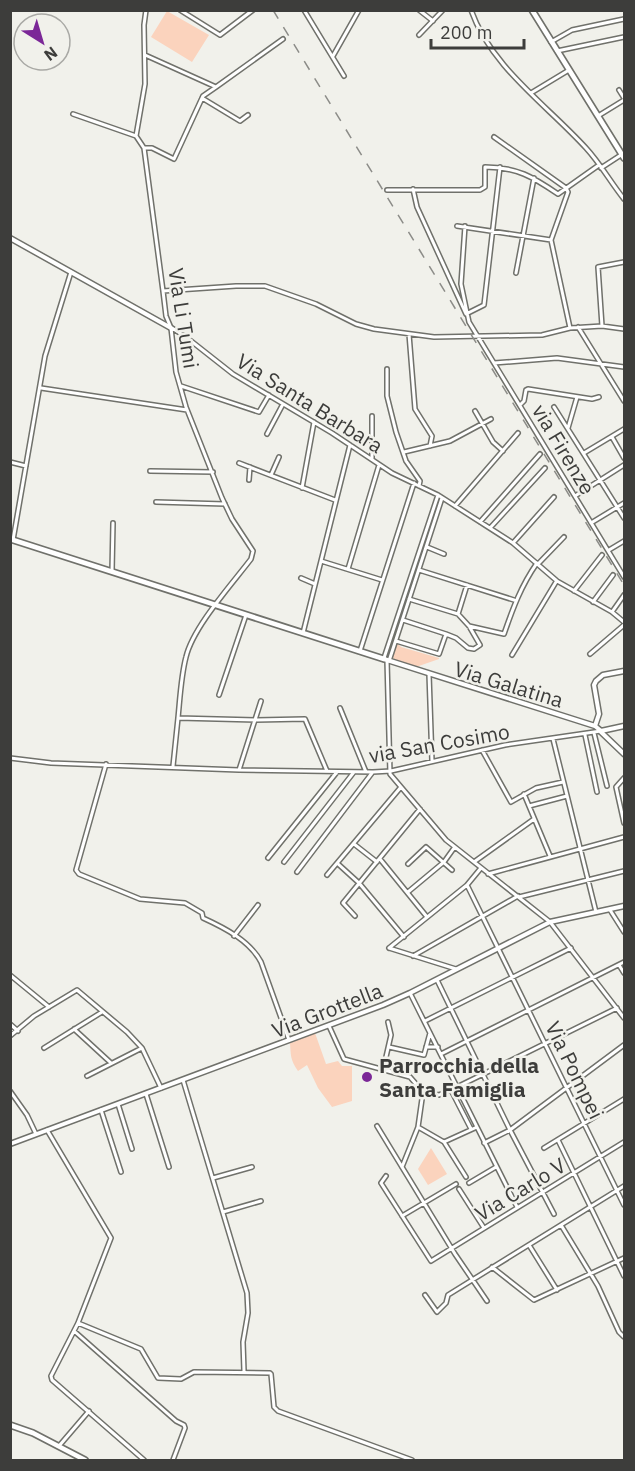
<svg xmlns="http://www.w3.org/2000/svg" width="635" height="1471" font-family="'IBM Plex Sans',sans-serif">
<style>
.green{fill:#fbd3bd}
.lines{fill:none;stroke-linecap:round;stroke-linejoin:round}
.minor-casing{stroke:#70716b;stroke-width:6}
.tertiary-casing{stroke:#70716b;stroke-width:7}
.secondary-casing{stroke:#70716b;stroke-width:8}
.minor{stroke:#fff;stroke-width:3}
.tertiary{stroke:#fff;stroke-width:4}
.secondary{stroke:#fff;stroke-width:4.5}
.rail{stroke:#8c8c88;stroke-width:1.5;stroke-dasharray:10 10;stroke-linecap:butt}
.poi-dot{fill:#7b2797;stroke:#f1f1eb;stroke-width:2}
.labels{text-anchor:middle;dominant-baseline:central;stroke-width:5;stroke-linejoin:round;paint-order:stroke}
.street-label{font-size:21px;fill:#3d3d3b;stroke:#f1f1eb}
.poi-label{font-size:21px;font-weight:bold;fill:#3d3d3b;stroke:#f1f1eb;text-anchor:start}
</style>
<rect width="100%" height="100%" fill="#f1f1eb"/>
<!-- green -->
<path class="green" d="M167,11L209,35L192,62L151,37Z
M397,643L401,647L439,658V659L416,667L394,660L393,657Z
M315,1033L326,1064L338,1061L342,1066H352V1101L332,1107L318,1088L307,1065L298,1071C290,1059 291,1056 290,1043Z
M431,1148L447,1174L428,1185L418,1169Z"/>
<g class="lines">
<!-- minor casing -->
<g class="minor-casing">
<path id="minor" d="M146,10L144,25L145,84L136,136L144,148L163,291L166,316L171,328L176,372L186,407L222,498L232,519L253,551L251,559C232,584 193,627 186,657C181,676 180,698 178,718L256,720L305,719L327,771
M180,10L220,35L253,10
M304,10L344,76
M419,10L433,21
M471,10C491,67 547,105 586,148C600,163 611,183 624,199
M419,35L443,10
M551,42L572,30L624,19
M557,51L624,37
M145,55L216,87L283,39
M333,56L359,10
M619,90L624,98
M531,93L569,70
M202,98L240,121L248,115
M73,114L136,136
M598,116L624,100
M494,137L566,188L568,192L551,240L570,328
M144,148H152L174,159L203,96L216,87
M601,168L624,153
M413,189L417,207L466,314L484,305L500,167
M387,190H480L485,187V167C517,167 533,177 558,194L599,165
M457,226L551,240
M465,226L461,284L469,322L624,577
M516,273L534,178
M163,291L236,286H265L316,304L356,324L374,329L434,337L542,335L570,328L602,326L624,329
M602,326L598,267L624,262
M578,327L624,401
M172,328L186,337L233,374L332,433L392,473L438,495L513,543L557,581L612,612L624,622
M409,334L415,409L432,436L430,446
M494,363L557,358L624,367
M387,369V396L396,432L406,461L420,481L419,486
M181,386L259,412L269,395
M41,388L187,410
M520,405L524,401L526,390L528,389L592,399L599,397
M554,407L624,518
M475,411L493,442L503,451
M568,428L577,397
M267,434L283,404
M612,437L624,458
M404,452L450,441L491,419
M584,453L624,429
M372,459V416
M10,462L26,466
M239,463L335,500
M150,471L213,472
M271,475L279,457
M249,480L250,467
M302,488L314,422
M575,496L624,465
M156,502L225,504
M455,506L518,433
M480,522L540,454
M591,523L624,503
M490,528L545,468
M13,540L45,356L71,272
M513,543L554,497
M427,547L444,554
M609,550L624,541
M321,561L382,580
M538,564L564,537
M348,569L379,465
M419,570L514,600
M112,571L113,523
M301,578L315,584
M574,591L602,555
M593,602L613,575
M612,612L624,595
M458,614L467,585
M403,620L446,634L456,638L468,648L474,649L480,645L469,626L458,614L409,599
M469,626L504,634C513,608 521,586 537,563
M303,633L350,445
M396,641L439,654L446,634
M360,651L414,483
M590,654L624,625
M512,655L556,582
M384,658L438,495
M387,660L390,774L446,840L550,922L624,1018
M389,661L442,498
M429,674L432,761
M219,695L246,615
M340,708L366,772
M594,733L607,786
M585,735L597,792
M553,739L596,912
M482,750L511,802L536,788L563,782
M10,758L51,763L239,770L373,772L391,771L505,745L601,731
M106,764L76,870L79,874L140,899L185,903L202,913L203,918C225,928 250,941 261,962L289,1040
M173,766L178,718
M239,770L261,701
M624,778L616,787L624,823
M524,794L550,856
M529,806L567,796
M354,844L377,862
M268,858L337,772
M380,859L427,917
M284,862L354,772
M474,862L534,819
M337,863L359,883L404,937
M408,864L426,847L452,870
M297,872L372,773
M488,874L624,837
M327,875L401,787
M467,885L624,1205
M408,892L444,862L454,848
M519,897L624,871
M610,910L624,932
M355,916L343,903L420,809
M234,936L258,905
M389,948L467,885L481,868
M389,948L456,969
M413,956L518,896
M619,965L624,973
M10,975L49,1007
M437,980L510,1130L554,1214
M410,993L517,1207
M425,1021L571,948
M10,1024L18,1031
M329,1026L344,1059L410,1077L423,1092L418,1127L402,1167
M74,1029L111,1063
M10,1036L34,1016L77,990L127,1032L142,1048L161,1088
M389,1047L424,1055L430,1033
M426,1047H438
M44,1048L102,1012
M441,1054L624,962
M383,1070L391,1035L388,1022
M87,1076L142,1048
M183,1080L247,1293L248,1313L243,1342L244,1371
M451,1090L471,1129
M10,1091L27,1115L36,1134
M423,1092L439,1095L457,1087L617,1008
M146,1094L169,1167
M118,1104L132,1149
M101,1110L121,1172
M377,1126L455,1254L487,1301
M418,1127L444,1142L466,1177
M47,1130L111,1238L78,1323L51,1376L52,1380L144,1460
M558,1140L624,1276
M444,1142L477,1127
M484,1143L510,1130L624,1045
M544,1148L624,1099
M386,1176L381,1183L431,1261L624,1142
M213,1178L252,1167
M469,1183L496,1167
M459,1189L484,1228
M223,1212L261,1201
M402,1216L456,1184
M561,1225L598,1286L619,1332L624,1337
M529,1245L557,1290
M492,1267L534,1300L624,1258
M425,1295L437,1312L446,1303L448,1295L624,1186
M78,1323L141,1349L158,1378L181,1379L194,1372L270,1373L271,1374L274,1407L278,1411L412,1460
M74,1331L176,1421L184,1425L185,1428L173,1460
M59,1446L89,1411"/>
</g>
<!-- tertiary casing -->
<g class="tertiary-casing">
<path id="tertiary" d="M10,238L171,328
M384,659L595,726L601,731L624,726
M595,726L599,714L594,685L596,681L603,675L624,671
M601,732L624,754
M10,1144L383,1005L410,993L550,922L624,906"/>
</g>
<!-- secondary casing -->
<g class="secondary-casing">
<path id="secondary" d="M532,10L624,158
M10,539L384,659
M10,1425L33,1433L85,1460"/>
</g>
<!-- minor -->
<use href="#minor" class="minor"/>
<!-- tertiary -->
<use href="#tertiary" class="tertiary"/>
<!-- secondary -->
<use href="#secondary" class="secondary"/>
<!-- rail -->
<path class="rail" d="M273,10L624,585"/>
</g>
<!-- markers -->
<circle class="poi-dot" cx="367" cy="1077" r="6"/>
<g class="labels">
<!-- street labels -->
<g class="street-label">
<text transform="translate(184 318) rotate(81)">Via Li Tumi</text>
<text transform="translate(310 403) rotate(32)">Via Santa Barbara</text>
<text transform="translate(564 449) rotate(59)">via Firenze</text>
<text transform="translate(509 684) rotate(17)">Via Galatina</text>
<text transform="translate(439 743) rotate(-10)">via San Cosimo</text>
<text transform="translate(327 1010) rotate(-21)">Via Grottella</text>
<text transform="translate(575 1070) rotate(64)">Via Pompei</text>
<text transform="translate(520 1189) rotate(-31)">Via Carlo V</text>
</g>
<!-- poi labels -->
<g class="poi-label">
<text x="379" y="1065">Parrocchia della<tspan x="379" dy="24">Santa Famiglia</tspan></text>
</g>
</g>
<!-- border -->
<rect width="635" height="1471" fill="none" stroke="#3d3d3b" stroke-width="24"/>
<!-- north arrow -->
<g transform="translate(42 42) rotate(143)"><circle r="28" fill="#f1f1eb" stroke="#a9a9a5" stroke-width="1.5"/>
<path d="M0-4.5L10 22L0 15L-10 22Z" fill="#7b2797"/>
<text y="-9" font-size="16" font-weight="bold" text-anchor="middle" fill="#3d3d3b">N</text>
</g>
<!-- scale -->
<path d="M431 39v9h93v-9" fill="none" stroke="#3d3d3b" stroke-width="3"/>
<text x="440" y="39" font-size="18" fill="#3d3d3b" stroke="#f1f1eb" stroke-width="4.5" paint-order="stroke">200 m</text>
</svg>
